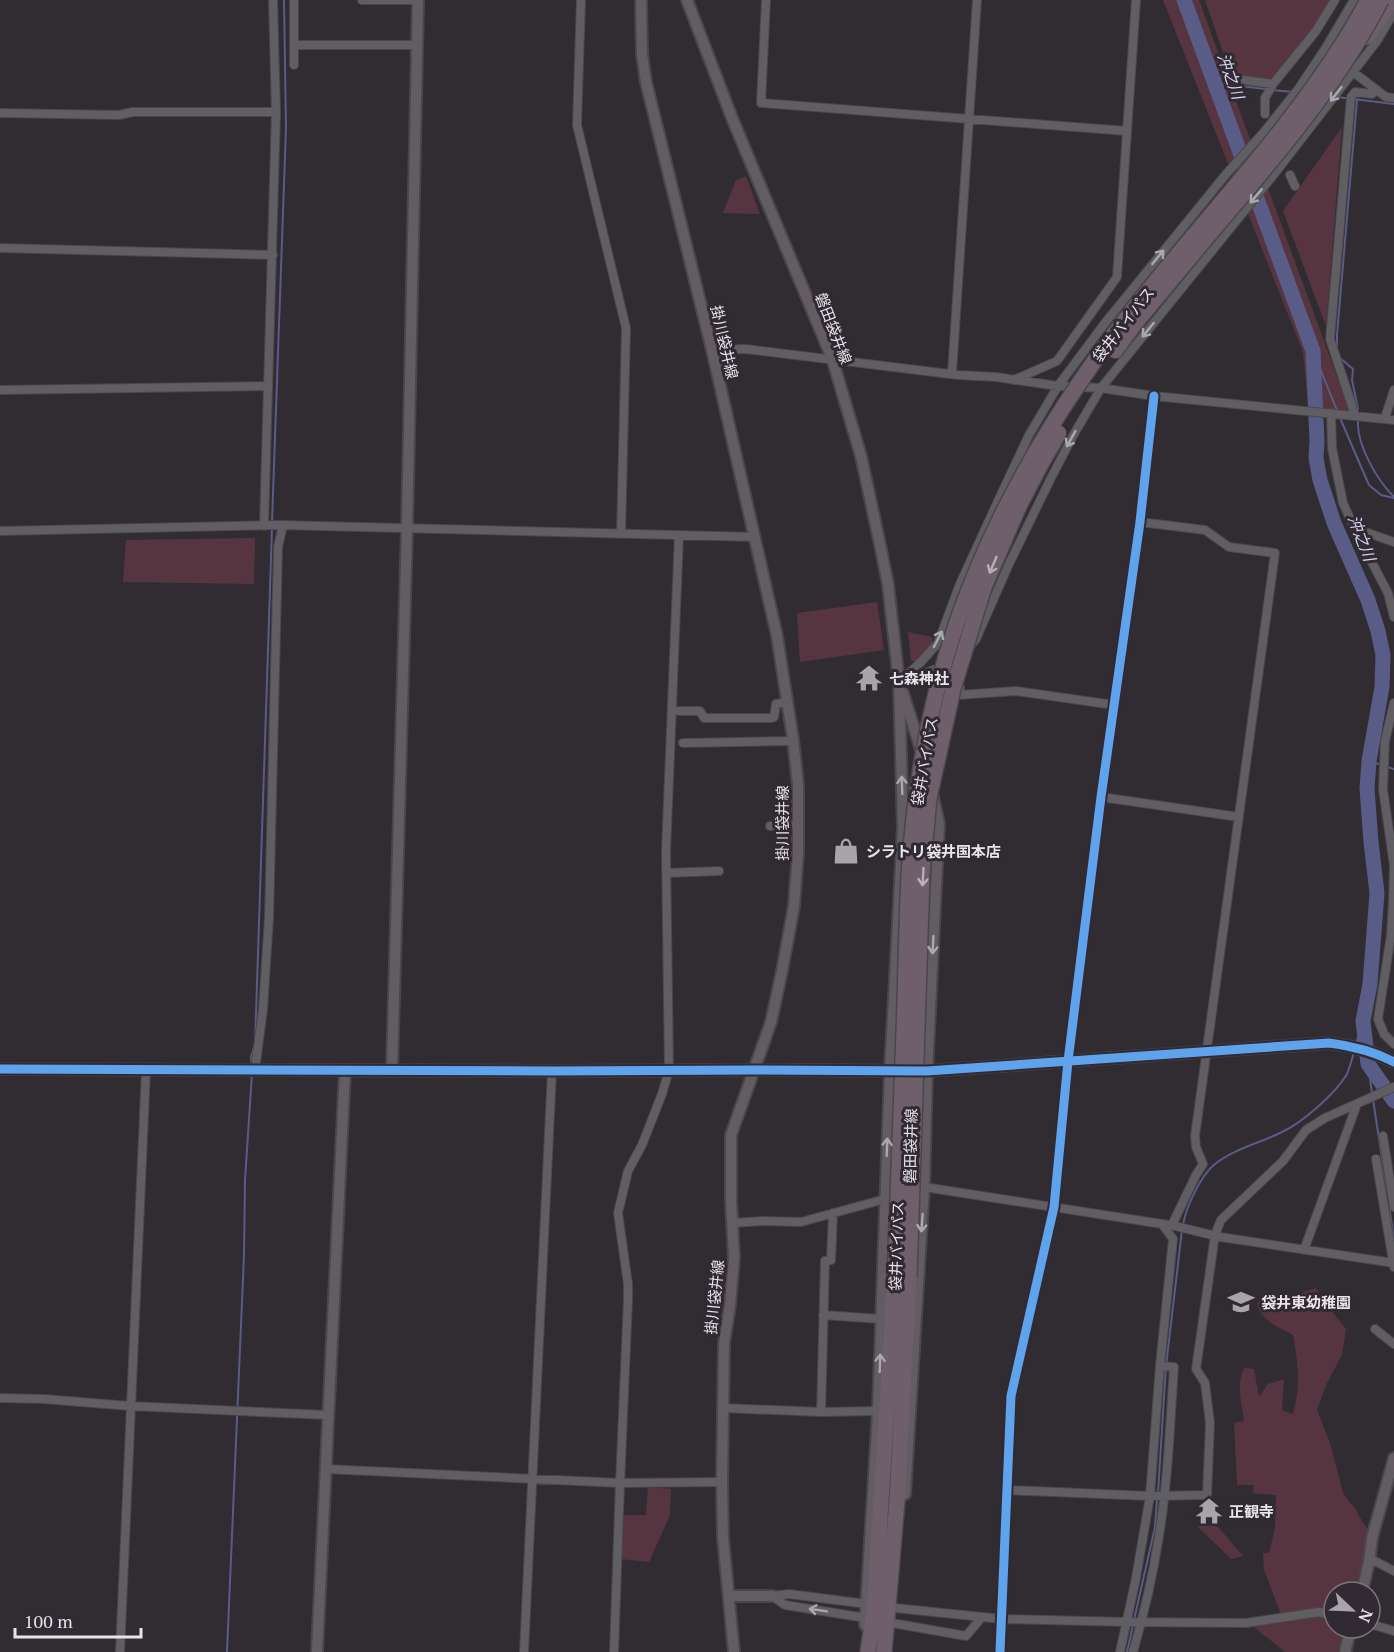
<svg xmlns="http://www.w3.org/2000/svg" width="1394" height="1652" font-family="'PT Serif','Noto Sans JP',serif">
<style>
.green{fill:#573540}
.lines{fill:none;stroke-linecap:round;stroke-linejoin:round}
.stream{stroke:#595c86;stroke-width:2}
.river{stroke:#595c86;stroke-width:15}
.street-casing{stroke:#4a474b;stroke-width:10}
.secondary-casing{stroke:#4a474b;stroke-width:14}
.highway-casing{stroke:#4a474b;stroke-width:18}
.street{stroke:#615e63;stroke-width:8}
.secondary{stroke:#635c62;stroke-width:10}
.highway{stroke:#6e5f6b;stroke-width:15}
.highway-bridge-casing{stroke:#4a474b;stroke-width:18;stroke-linecap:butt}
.highway-bridge{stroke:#6e5f6b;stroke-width:15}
.cycleway-casing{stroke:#312a33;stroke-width:13}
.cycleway{stroke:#60a3ed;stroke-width:9}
.oneway{stroke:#aba8ad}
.oneway2{stroke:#b7afb7}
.oneway3{stroke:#aca7ac}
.labels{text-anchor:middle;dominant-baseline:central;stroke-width:6;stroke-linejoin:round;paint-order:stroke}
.street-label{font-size:15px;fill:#e8e4e9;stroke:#312a33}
.poi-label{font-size:15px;font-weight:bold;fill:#e8e4e9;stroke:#312a33;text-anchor:start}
.water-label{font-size:16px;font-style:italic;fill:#d3d7f4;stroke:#312a33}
</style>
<rect width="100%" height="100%" fill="#302c31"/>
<!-- green -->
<path class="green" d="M1163,0H1199L1350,412L1308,406L1303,352Z
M1205,0H1334L1276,80L1232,78Z
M1342,127L1326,326L1283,211Z
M746,176L760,214L723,213L736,180Z
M255,538L254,584L123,582L126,540Z
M877,602L884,650L800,662L797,613Z
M908,632L932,637V643L917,661H911Z
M1316,1288L1329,1308L1346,1329L1342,1355L1327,1383L1317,1410L1330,1443L1343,1493L1356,1510L1363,1523L1370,1531L1362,1592H1334V1628H1350L1345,1652H1285L1254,1627L1283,1619L1292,1625L1282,1617L1264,1570L1263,1553H1269L1275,1528L1276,1495L1253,1493L1254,1485H1237L1234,1423L1244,1421C1242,1405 1236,1383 1244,1368L1254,1369L1259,1397L1268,1384L1284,1379L1282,1410L1293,1414C1301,1385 1298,1363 1293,1335C1277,1326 1264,1323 1257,1305L1264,1291L1282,1299Z
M648,1487L671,1489L670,1515L649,1562L620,1559L624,1515H646Z
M1206,1524L1218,1527L1243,1556L1231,1559L1197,1526Z"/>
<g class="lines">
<!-- stream -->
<path class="stream" d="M1214,83L1266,89
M1272,90L1293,92
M1337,97L1394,104
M1337,349V335L1357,100
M1313,351L1338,413
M1340,358L1353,369L1352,380L1358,409V414
M1340,418L1369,485L1381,495L1394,498
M1358,420C1356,444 1377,480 1394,497
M272,522L286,128L284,0
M1369,761L1394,769
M1356,1044L1363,1021
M1368,1064L1372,1093
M252,1068L251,1057L255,1044L272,528
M1373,1099L1394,1239
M1183,1225C1186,1207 1201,1175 1215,1164C1234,1149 1260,1143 1282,1132C1302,1123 1336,1093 1347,1074C1350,1067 1352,1059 1354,1052
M1158,1493L1166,1366L1182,1230
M1134,1620L1155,1527L1157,1499
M227,1652L244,1255L245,1180L252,1073
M1127,1652L1133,1625"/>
<!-- river -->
<path class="river" d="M1184,0L1313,351L1317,441L1316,458L1320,480L1334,523L1368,600L1378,631L1383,655L1382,687L1369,761L1367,789L1371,842L1377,893L1370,984L1363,1021L1368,1064L1394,1101"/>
<!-- street casing -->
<g class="street-casing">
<path id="street" d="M362,0H418
M581,0L577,125L626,328L621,534
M766,0L761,103L1127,131
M294,45H417
M294,65V0
M1353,72L1386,97L1394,98
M1228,78L1273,84
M0,113L119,115L133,112H276
M1265,114V98L1273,84L1316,31L1335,0
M1290,175L1295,186
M0,248L273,255
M712,350L746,349L958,375L996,377L1058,386L1101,388L1154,396L1394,420
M952,373L977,0
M1014,380L1057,361L1117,277L1136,0
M0,390L268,386
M1331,413L1332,448L1343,503L1357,534L1388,593L1394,617
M1355,415L1330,339L1351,97L1355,92L1372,94L1377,90
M1385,418L1394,390
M1140,522L1205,530L1229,547L1275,553L1195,1136L1196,1147L1203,1164L1196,1175L1172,1225
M264,526L276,112L273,0
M1354,528L1394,542
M0,531L280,525L755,537
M971,645L976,639L1009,564L1051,478L1074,434L1101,388L1275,173L1377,41L1394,12
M903,679L921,662L938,643L960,584L998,501L1029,435L1058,386L1105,323L1227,173L1264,132L1299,88L1325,49L1354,0
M899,682L945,666L961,656
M960,688L958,695L1016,691L1114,705
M1394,703L1385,741L1383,789L1394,866L1393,903L1391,935L1378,1019L1384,1034L1394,1044
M679,711H700L704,718H771L774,717L776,704L787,702
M683,743L793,741
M1101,797L1239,817
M770,826L798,825
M667,873L719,871
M255,1070L263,1009L269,918L278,547L283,525
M1383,1136L1394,1207
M1376,1159L1394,1267
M924,1187L1175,1226L1220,1237L1394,1263
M732,1223L763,1221L801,1222L885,1199
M1304,1250L1357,1104
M823,1315L881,1319
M1375,1329L1394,1344
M0,1398L44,1399L130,1406L328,1415
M722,1408L821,1412L878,1411
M821,1412L825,1261L831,1260L833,1213
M326,1469L620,1483L722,1482
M1007,1490L1150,1496L1207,1495L1210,1423L1205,1383L1196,1369L1215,1235L1221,1220L1283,1161L1306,1130L1325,1118L1394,1087
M1369,1558L1394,1571
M772,1596L785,1605L866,1618
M772,1596L789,1594L867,1604
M895,1608L1002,1619L1127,1622L1246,1623L1319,1612L1334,1615
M892,1623L966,1636L982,1617
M1370,1624L1394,1631
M120,1652L146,1070
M524,1652L552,1071
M614,1652L620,1483L628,1300V1284L618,1213L628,1171L642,1145L662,1094L669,1070L666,851L679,535
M1000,1652L1011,1396L1054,1207L1068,1061L1101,797L1140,522L1154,396
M1120,1652L1136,1578L1150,1496L1160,1366L1173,1239L1162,1224
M1133,1652C1144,1614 1153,1575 1159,1536C1168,1480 1170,1424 1174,1367L1160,1366"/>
</g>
<!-- secondary casing -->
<g class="secondary-casing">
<path id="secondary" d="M641,0L642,54L646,82L712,350L777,636L793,739L798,785V852L794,906L782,971L771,1022L731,1135V1200L734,1258L730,1305L724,1343L722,1482L723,1538L734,1652
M687,0L732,118L832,358L861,456L878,535L888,584L899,682L903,828L890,1072L878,1411L865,1625
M903,693L922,753
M0,1069L552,1071L754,1070L927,1071L1329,1043C1352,1046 1373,1051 1394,1062
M392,1069L407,528L418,0
M905,1494L924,1187L927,1071L939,824L933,797
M1362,1592L1369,1562L1372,1538L1394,1458
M729,1596H772
M317,1652L345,1070
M1345,1652L1351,1628"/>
</g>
<!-- highway casing -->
<g class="highway-casing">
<path id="highway" d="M1366,37L1380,19L1391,0
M868,1652L874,1612L895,1279
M884,1652L897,1501L909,1277"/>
</g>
<!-- street -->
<use href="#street" class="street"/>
<!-- secondary -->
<use href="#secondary" class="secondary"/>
<!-- highway -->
<use href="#highway" class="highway"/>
<!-- highway-bridge casing -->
<g class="highway-bridge-casing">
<path id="highway-bridge" d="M1115,351L1133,326C1167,285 1201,244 1236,203C1290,139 1342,76 1381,0
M909,1277L922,874L929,798L953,689L984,587L1019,506L1042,462L1059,433
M895,1279C898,1187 902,1095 905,1003C906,960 907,918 909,875C914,791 929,705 956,625C986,537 1030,455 1082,379C1141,291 1216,213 1281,130C1313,89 1344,46 1368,0"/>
</g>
<!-- highway-bridge -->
<use href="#highway-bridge" class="highway-bridge"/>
<!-- cycleway casing -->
<g class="cycleway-casing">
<path id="cycleway" d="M0,1069L552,1071L754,1070L927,1071L1329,1043C1352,1046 1373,1051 1394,1062
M1000,1652L1011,1396L1054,1207L1068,1061L1101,797L1140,522L1154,396"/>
</g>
<!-- cycleway -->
<use href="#cycleway" class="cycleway"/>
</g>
<!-- one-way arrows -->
<defs><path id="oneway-shaft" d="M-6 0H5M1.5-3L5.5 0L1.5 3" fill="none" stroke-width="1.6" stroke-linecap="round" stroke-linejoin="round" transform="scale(1.5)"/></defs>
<g class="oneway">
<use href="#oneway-shaft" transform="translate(1336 94) rotate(128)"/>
<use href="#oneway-shaft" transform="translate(1256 196) rotate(130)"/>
<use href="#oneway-shaft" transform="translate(1158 257) rotate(-51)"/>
<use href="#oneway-shaft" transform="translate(1148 330) rotate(129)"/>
<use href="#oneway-shaft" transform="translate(1071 439) rotate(119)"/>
<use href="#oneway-shaft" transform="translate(938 639) rotate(-63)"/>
<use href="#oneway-shaft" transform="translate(818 1610) rotate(-171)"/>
</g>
<g class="oneway2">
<use href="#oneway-shaft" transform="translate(993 565) rotate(113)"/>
<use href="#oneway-shaft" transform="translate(923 877) rotate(93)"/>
</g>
<g class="oneway3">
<use href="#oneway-shaft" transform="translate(902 785) rotate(-92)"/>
<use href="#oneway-shaft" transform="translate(933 945) rotate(93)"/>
<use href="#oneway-shaft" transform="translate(887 1147) rotate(-88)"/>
<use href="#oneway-shaft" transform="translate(922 1223) rotate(94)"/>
<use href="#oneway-shaft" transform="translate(880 1363) rotate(-88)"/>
</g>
<!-- icons -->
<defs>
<g id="temple-bare" transform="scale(2.07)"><path d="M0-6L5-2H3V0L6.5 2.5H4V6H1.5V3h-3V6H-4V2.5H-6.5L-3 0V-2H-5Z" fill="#a8a4a9" stroke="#312a33" stroke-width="2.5" paint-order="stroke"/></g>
<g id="shop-bare" transform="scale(2.07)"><path d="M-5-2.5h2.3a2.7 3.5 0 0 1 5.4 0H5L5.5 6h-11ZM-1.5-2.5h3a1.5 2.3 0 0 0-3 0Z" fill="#a8a4a9" stroke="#312a33" stroke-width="2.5" paint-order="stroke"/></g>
<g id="school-bare" transform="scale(2.07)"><path d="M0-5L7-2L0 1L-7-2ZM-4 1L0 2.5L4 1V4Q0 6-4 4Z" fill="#a8a4a9" stroke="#312a33" stroke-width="2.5" paint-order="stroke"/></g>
</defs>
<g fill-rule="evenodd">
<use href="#temple-bare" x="869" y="678"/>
<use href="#shop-bare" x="846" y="851"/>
<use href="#school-bare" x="1241" y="1302"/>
<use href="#temple-bare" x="1209" y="1511"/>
</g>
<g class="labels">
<!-- street labels -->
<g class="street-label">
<text transform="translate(1123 324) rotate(-52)">袋井バイパス</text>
<text transform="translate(834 328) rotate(69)">磐田袋井線</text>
<text transform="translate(725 342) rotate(77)">掛川袋井線</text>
<text transform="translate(924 761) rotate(-80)">袋井バイパス</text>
<text transform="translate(782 823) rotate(-90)">掛川袋井線</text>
<text transform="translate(910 1146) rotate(-89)">磐田袋井線</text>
<text transform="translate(896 1246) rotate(-88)">袋井バイパス</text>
<text transform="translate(714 1297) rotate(-84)">掛川袋井線</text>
</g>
<!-- poi labels -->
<g class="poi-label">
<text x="889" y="678">七森神社</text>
<text x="866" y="851">シラトリ袋井国本店</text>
<text x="1261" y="1302">袋井東幼稚園</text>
<text x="1229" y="1511">正観寺</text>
</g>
<!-- water labels -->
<g class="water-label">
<text transform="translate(1231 76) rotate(70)">沖之川</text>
<text transform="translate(1362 538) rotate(69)">沖之川</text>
</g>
</g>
<!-- north arrow -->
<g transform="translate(1352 1610) rotate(113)"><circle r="28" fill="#312a33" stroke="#7a747c" stroke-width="1.5"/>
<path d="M0-4.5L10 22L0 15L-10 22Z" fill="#a8a4a9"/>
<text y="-9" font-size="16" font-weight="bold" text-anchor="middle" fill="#e8e4e9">N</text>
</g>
<!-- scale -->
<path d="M15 1628v9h126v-9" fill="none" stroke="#e8e4e9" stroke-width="3"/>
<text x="24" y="1628" font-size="18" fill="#e8e4e9" stroke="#312a33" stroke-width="4.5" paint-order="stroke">100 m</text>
</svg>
